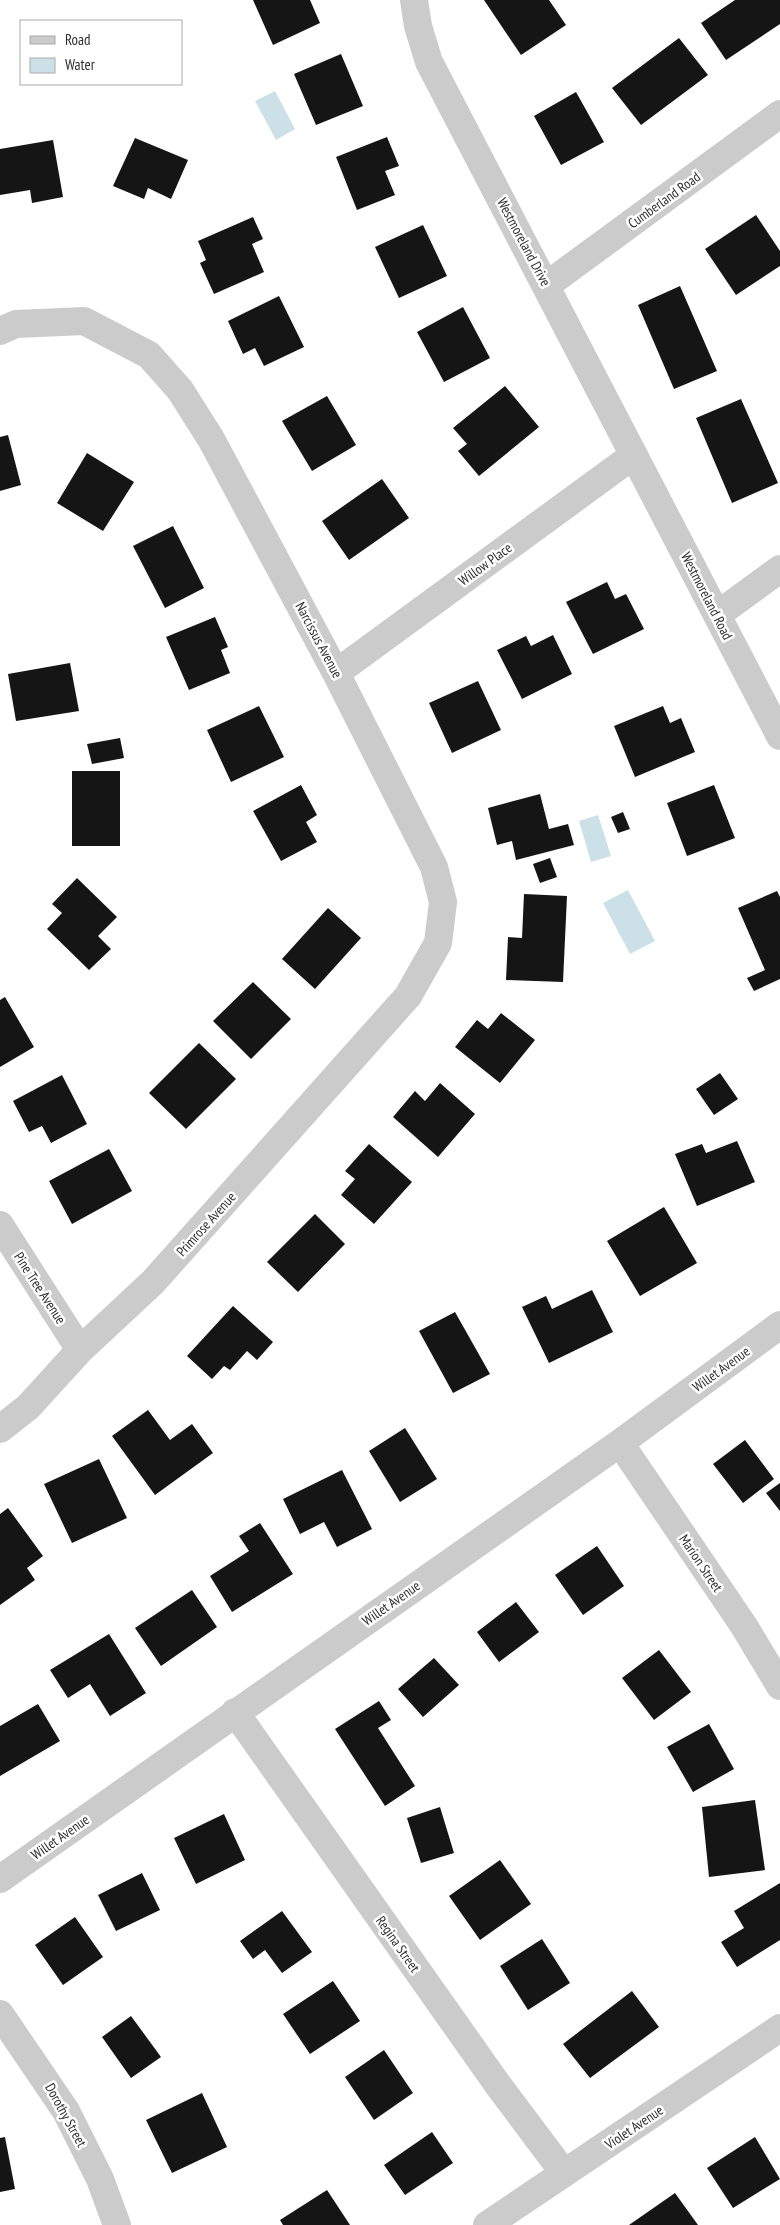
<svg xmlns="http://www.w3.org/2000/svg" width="780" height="2225" font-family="'PT Sans Narrow',sans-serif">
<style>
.water{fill:#cce0e8}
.building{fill:#151515}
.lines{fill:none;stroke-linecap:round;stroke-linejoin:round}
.minor{stroke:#cbcbcb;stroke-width:28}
.labels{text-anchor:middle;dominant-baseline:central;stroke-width:5;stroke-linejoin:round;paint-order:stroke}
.street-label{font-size:14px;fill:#2e2e2e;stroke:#fff}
</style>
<rect width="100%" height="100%" fill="#fff"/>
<!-- water -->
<path class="water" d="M275,91L295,129L276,140L255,101Z
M598,815L611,856L591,862L579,821Z
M628,890L655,941L630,954L603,903Z"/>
<!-- building -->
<path class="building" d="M253,0H310L320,23L273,45Z
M484,0H549L566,25L521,55Z
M735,0H780V24L726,60L701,23Z
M679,38L708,75L641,125L612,88Z
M341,54L363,106L316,125L294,74Z
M576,92L604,142L561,165L534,116Z
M387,137L399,166L385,171L395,195L357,210L336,157Z
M135,138L188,160L171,199L148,188L144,199L113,186Z
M53,140L63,197L32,203L30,190L0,195V149Z
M756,215L780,251V266L736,295L705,249Z
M253,217L263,239L252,244L264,272L214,294L200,263L206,260L198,241Z
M423,225L447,276L399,298L375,247Z
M680,286L717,371L674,389L638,305Z
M279,296L304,347L264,366L255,348L243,354L228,321Z
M463,307L490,358L444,382L417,332Z
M505,386L539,427L479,476L458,451L467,444L453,428Z
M327,396L356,445L312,471L282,421Z
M741,399L778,483L732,503L696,418Z
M8,435L21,485L0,491V437Z
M87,453L134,482L103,531L57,503Z
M382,479L409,518L349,560L322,521Z
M173,526L204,588L165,608L133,546Z
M607,582L615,599L626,594L644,629L593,654L566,602Z
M215,617L228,647L221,650L230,673L189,690L166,637Z
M553,635L572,674L522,699L497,650L526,636L531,646Z
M70,663L79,711L16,721L8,674Z
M478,681L501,730L452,753L429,703Z
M259,706L284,757L231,782L207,730Z
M663,706L670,723L681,718L695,752L635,777L614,726Z
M120,738L124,758L92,764L87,744Z
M72,771H120V846H72Z
M301,785L317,815L306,822L317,842L281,861L253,811Z
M714,785L735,838L687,856L667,803Z
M540,794L549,829L568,824L574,845L516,860L512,841L497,845L488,808Z
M623,812L630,829L618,833L611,817Z
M550,858L557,877L540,883L533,864Z
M77,878L117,917L98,936L111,949L89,970L47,929L62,913L52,904Z
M777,891L780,897V979L754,991L747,978L765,970L738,908Z
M524,894L567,896L563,982L506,980L508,937L522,938Z
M328,908L361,938L315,989L282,959Z
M253,982L291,1019L251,1059L213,1021Z
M5,997L34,1047L0,1067V1000Z
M501,1013L535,1040L500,1083L455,1047L477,1020L488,1029Z
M199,1043L236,1079L186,1129L149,1093Z
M720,1073L738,1099L714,1115L696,1089Z
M62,1075L87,1124L51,1143L42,1126L29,1132L13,1101Z
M440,1083L475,1114L438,1157L393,1117L415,1091L425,1101Z
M737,1141L755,1182L697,1206L675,1154L702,1144L706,1153Z
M369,1144L412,1182L374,1224L341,1195L355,1179L345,1171Z
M109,1149L132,1191L72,1224L49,1181Z
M664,1207L697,1263L640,1296L607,1241Z
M315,1214L345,1244L298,1292L267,1262Z
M592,1290L613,1332L549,1363L522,1307L546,1296L552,1309Z
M233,1306L273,1342L257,1360L247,1351L230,1370L224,1366L212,1379L187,1356Z
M455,1312L490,1374L453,1393L419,1331Z
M148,1410L170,1440L192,1424L213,1453L155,1495L112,1436Z
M405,1428L437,1479L400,1502L369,1451Z
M745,1440L774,1479L743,1503L713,1464Z
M99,1459L127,1518L72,1543L44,1484Z
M342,1470L372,1529L337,1547L324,1522L300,1534L283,1499Z
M780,1483V1511L766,1493Z
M8,1508L43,1556L27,1568L35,1580L0,1605V1514Z
M260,1523L293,1574L232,1612L210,1576L249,1551L239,1536Z
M597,1546L624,1586L583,1615L555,1575Z
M192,1590L217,1627L161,1666L135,1628Z
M516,1602L539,1632L499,1662L477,1632Z
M109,1634L146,1693L110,1716L90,1684L68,1698L50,1670Z
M659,1650L691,1692L654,1720L622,1678Z
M434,1658L459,1685L423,1717L398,1689Z
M379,1701L391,1720L378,1728L415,1786L385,1806L335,1729Z
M38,1704L60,1741L0,1776V1726Z
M709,1724L734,1769L693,1792L667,1747Z
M755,1800L765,1870L709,1877L702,1807Z
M440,1807L454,1853L421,1863L407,1818Z
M224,1814L245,1860L196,1884L174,1838Z
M500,1860L531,1904L480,1940L449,1896Z
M142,1873L160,1910L116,1931L98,1895Z
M780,1883V1940L737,1967L721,1942L744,1928L734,1911Z
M282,1911L312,1952L282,1973L265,1950L253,1959L240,1941Z
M75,1917L103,1957L63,1985L35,1945Z
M542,1939L570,1983L528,2010L500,1966Z
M333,1981L360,2021L310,2054L283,2014Z
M632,1991L659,2027L590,2078L563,2044Z
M131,2016L161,2057L131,2078L102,2037Z
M384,2050L413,2093L374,2120L345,2077Z
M202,2093L227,2147L172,2173L146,2120Z
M432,2132L453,2163L405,2195L384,2165Z
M5,2137L15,2189L0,2192V2138Z
M755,2137L780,2179L733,2208L707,2168Z
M327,2190L350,2225H283L280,2220Z
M675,2193L698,2225H629Z"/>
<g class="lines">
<!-- minor -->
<path class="minor" d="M414,0L418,26L429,62L780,736
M547,285L780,114
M0,331L16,324L84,321L149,355L180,390L211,439L336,673L434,867L443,902L438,943L408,996L399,1006L153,1282L80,1350L28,1407L0,1429
M717,615L780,569
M336,673L634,455
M0,1225L80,1350
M620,1443L744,1626L780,1686
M235,1712L498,2085L564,2173
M0,1879L620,1443L780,1325
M0,2014L66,2111L100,2179L117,2225
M487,2225L780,2028"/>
</g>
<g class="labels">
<!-- street labels -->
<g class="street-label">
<text transform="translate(664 200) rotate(-36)">Cumberland Road</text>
<text transform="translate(524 242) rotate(62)">Westmoreland Drive</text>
<text transform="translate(485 564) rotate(-36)">Willow Place</text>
<text transform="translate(707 596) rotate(63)">Westmoreland Road</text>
<text transform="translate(319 640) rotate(62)">Narcissus Avenue</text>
<text transform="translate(206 1224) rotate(-48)">Primrose Avenue</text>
<text transform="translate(40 1288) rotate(57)">Pine Tree Avenue</text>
<text transform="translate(721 1369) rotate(-36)">Willet Avenue</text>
<text transform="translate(701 1563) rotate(56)">Marion Street</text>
<text transform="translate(391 1603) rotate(-35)">Willet Avenue</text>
<text transform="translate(60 1837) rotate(-35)">Willet Avenue</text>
<text transform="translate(398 1944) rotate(55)">Regina Street</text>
<text transform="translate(66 2115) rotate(61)">Dorothy Street</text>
<text transform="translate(634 2127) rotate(-34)">Violet Avenue</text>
</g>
</g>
<!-- legend -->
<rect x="20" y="20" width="162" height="65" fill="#ffffff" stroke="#ababab"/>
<rect x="30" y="36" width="25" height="8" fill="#cbcbcb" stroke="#ababab"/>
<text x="65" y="45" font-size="15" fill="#2e2e2e">Road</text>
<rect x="30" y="58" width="25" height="15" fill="#cce0e8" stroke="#ababab"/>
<text x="65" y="70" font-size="15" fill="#2e2e2e">Water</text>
</svg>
